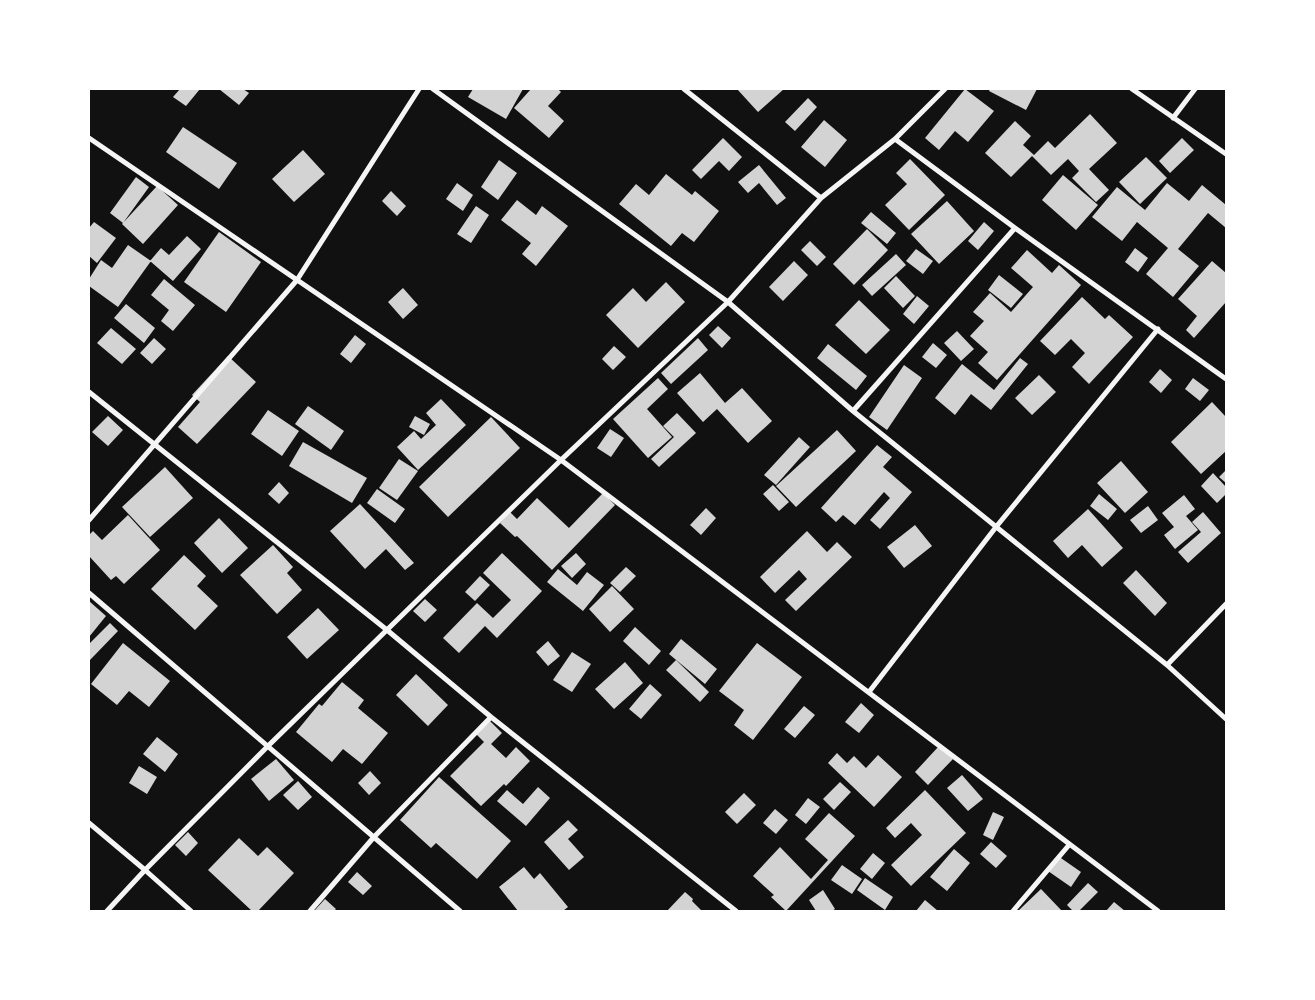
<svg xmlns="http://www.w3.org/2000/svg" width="1315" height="1000" font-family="Commissioner,sans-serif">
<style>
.building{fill:#d3d3d3}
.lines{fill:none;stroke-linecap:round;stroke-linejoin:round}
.minor{stroke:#f5f5f5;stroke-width:5}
</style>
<rect width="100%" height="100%" fill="#111"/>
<!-- building -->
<path class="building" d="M180,89H200L186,106L173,97Z
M219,89H243L249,93L239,105Z
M473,89H523L506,119L468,97Z
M531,89H558L561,92L548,106L564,121L549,138L514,108Z
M737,89H784L758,112Z
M965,89L994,111L968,142L955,131L939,150L925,138Z
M990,89H1037L1026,110L989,91Z
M808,98L817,107L795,131L785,122Z
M1090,114L1117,143L1089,169L1109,190L1096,202L1072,178L1079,171L1068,159L1051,175L1032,156L1011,177L985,153L1015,121L1031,136L1023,145L1034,155L1048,141L1055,148Z
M824,120L847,140L825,167L801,147Z
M183,127L237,163L219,189L166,152Z
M723,138L742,157L729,171L719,161L701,179L692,170Z
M1182,138L1194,150L1170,173L1159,161Z
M303,150L325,174L294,202L272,179Z
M1146,157L1167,178L1140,204L1119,182Z
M910,159L945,195L909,230L885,205L907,184L896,173Z
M499,160L517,173L498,200L481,187Z
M759,165L786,198L777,205L759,183L748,193L738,182Z
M666,174L692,195L695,191L719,211L694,242L682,233L671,246L619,204L636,184L649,195Z
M1063,175L1098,205L1076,230L1042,200Z
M136,177L149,187L123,223L110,213Z
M457,183L473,195L463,211L446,199Z
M1167,183L1189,201L1202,185L1226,205V228L1208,213L1178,249L1199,266L1173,297L1146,274L1168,248L1137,222L1122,241L1092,217L1117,187L1145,210Z
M157,186L178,205L143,244L122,224Z
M391,191L406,206L397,216L382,201Z
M517,200L536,215L542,206L568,226L536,266L522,254L531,243L501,220Z
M947,201L974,231L939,264L911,234Z
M476,206L489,215L471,243L457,234Z
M871,212L896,233L887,244L861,223Z
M94,222L116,238L97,263L89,256V228Z
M984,222L994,231L978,250L968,241Z
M867,229L888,250L854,285L833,264Z
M219,232L261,262L226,312L184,282Z
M187,236L201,249L173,281L150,261L161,248L169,255Z
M810,241L826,257L817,266L801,250Z
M128,245L151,261L118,307L89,286V279L101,260L112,268Z
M1135,248L1148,258L1138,272L1125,262Z
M916,249L933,261L923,274L906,261Z
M1027,250L1052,273L1059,265L1081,285L997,380L978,363L988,352L970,336L984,321L973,312L990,293L1011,312L1033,287L1011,268Z
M896,254L906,265L872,296L862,285Z
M794,261L808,275L783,301L769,287Z
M1212,261L1226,273V302L1194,338L1186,330L1197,316L1178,299Z
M999,275L1023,294L1011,308L988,290Z
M896,276L915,296L903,308L884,288Z
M164,279L195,305L173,331L161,321L169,310L151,295Z
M666,282L685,302L638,348L606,315L633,288L646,302Z
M403,288L418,305L403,319L388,302Z
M917,296L929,306L914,324L903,314Z
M1082,297L1105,319L1109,315L1133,337L1089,384L1072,367L1085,353L1071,339L1055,355L1040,341Z
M859,300L890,330L866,354L835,325Z
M126,304L155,328L144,343L114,318Z
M718,326L731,338L722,348L709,335Z
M111,328L136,349L122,364L97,343Z
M957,331L974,349L961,361L944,343Z
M355,335L366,344L351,363L340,354Z
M154,338L166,349L152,364L140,353Z
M698,338L708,350L671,384L661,373Z
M933,343L947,355L936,368L922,357Z
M828,344L867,376L856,390L817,358Z
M614,346L626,357L613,370L602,359Z
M228,356L256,382L197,444L178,427L200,402L192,395Z
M1020,358L1028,364L991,410L971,394L955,415L935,398L962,364L994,390Z
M904,365L922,378L887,430L869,417Z
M1160,369L1172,380L1161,393L1149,382Z
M700,373L725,403L742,388L772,421L748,443L717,409L703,422L677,393Z
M1039,375L1056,392L1032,415L1015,398Z
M658,378L668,389L647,409L672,437L648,458L613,419Z
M1193,378L1209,390L1200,401L1185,389Z
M441,399L466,425L418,470L397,447L414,431L421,439L436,425L426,413Z
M1212,402L1226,417V451L1201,474L1171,442Z
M308,406L344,431L331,450L295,424Z
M268,410L299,431L282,456L251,434Z
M677,413L696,433L659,467L651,459L674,437L663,426Z
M108,416L123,430L108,446L92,432Z
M415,416L430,424L424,435L409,427Z
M491,417L520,448L448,517L419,487Z
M610,429L624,438L611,457L597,448Z
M837,430L856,451L796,507L776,486Z
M799,437L810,447L776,485L764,475Z
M303,442L367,478L352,503L289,466Z
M877,445L892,457L883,467L912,492L880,529L870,520L890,498L884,492L855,525L843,515L836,522L821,508Z
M399,459L418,471L397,500L379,488Z
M1121,461L1148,492L1125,513L1097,483Z
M165,467L193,498L150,537L122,507Z
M1226,470V483L1219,477Z
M1213,473L1226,487V494L1217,503L1201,486Z
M279,482L289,493L279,504L268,494Z
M773,485L789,502L779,511L763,494Z
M377,489L405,509L395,523L367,503Z
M603,493L615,505L552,570L517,536L515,537L500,523L510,512L517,519L537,498L569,528Z
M1099,494L1117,509L1108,520L1090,506Z
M1184,495L1195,509L1186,516L1198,530L1175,549L1164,535L1174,527L1162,513Z
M360,504L414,563L405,570L386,549L365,569L330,531Z
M1148,506L1158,520L1141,533L1130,520Z
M706,508L716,518L701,535L690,525Z
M1088,509L1123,548L1102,567L1082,545L1068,558L1053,541Z
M1203,512L1221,533L1188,563L1178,552L1201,532L1192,522Z
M128,515L160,550L124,584L116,576L111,580L89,556V535L93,531L102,540Z
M219,518L248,548L222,573L194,543Z
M915,525L932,546L904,568L887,547Z
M807,531L827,552L837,542L852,557L796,611L785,600L807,579L799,570L775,593L760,577Z
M273,545L293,567L287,573L302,590L277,614L240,575Z
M502,553L542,591L497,638L485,626L459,653L443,638L477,603L493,618L511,600L483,573Z
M576,553L586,564L572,578L561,566Z
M184,555L206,576L197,586L218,606L195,630L151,589Z
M626,567L636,576L620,592L610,583Z
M558,569L577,585L587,572L604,585L583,611L547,582Z
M1136,570L1167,603L1155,616L1123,583Z
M480,576L490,585L475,601L465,592Z
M612,586L634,609L610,632L589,609Z
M425,599L437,610L425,622L413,611Z
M89,601L106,616L89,637Z
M318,608L339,630L307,659L287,637Z
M110,623L118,631L90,660L89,659V644Z
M635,627L661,651L649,665L623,641Z
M681,639L717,669L705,684L669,654Z
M548,641L560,656L548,666L536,652Z
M123,643L170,681L149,707L129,691L117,705L91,684Z
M757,643L802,677L753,740L734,725L744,710L719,691Z
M572,652L591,664L572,692L553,680Z
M676,660L709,692L700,702L666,670Z
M625,662L643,683L614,709L595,689Z
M416,674L448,705L428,726L396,695Z
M342,682L364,700L358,708L388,733L362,764L343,749L332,762L296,732L319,704L322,706Z
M650,684L662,695L641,719L629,709Z
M861,703L874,715L859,733L845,722Z
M804,706L815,715L795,738L784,729Z
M490,721L502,733L491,744L506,758L516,747L530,761L506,786L504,784L481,806L450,776L484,742L476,734Z
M157,737L178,754L165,772L143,754Z
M939,746L953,759L928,785L915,772Z
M837,753L847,763L854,756L866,768L878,755L902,777L874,807L828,763Z
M276,759L294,780L269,801L251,779Z
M139,766L157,777L147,794L129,783Z
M370,771L381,783L369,795L358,783Z
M962,775L983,799L968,811L947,788Z
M439,777L511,841L477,879L436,843L431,848L400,820Z
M298,781L312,797L298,810L283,795Z
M840,782L851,792L834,810L823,799Z
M538,787L550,798L526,826L497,801L507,790L523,804Z
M925,790L966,833L911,886L891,865L922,835L911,823L895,838L886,828Z
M744,793L756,805L737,824L725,812Z
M808,798L820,807L806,824L795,815Z
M775,809L788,820L776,834L763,823Z
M993,812L1004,817L993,840L983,835Z
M829,813L855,836L786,911L771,897L774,895L753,876L780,847L811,879L828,860L805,839Z
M568,820L578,830L568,839L584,857L569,870L544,842Z
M188,832L198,843L186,856L175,845Z
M239,838L258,856L267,847L294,873L258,911H252L208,870Z
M991,842L1007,856L996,868L980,854Z
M954,849L970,863L947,891L930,877Z
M873,853L885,863L872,879L860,869Z
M1058,856L1081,872L1071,887L1048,871Z
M842,865L862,879L852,894L831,880Z
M524,867L534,879L540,873L568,907L563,911H518L499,887Z
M357,872L372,886L363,895L348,882Z
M865,878L893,897L885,910L857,890Z
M1088,883L1098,892L1079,911H1073L1067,905Z
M1041,889L1062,911H1018Z
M823,890L835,909L832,911H816L809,900Z
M685,892L693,899L692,901L702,911H667Z
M325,899L336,909L334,911H316L315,910Z
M925,900L938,911H916Z
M1114,902L1125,911H1106Z"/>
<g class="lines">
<!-- minor -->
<path class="minor" d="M433,89L728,302L853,411L1167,665L1226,719
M684,89L821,198
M1132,89L1226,154
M1173,118L1195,89
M89,138L561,460L1158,911
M895,139L1015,228L1226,379
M89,392L387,630L491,717L736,911
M853,411L1015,228
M89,520L297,280L419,89
M89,593L460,911
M1167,665L1226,604
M869,692L996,527L1158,329
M89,823L145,870L191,911
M107,911L145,870L268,746L561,460L728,302L821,198L895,139L945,89
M310,911L374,837L491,717
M1013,911L1069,845"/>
</g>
<!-- border -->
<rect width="1315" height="1000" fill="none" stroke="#ffffff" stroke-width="180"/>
</svg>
